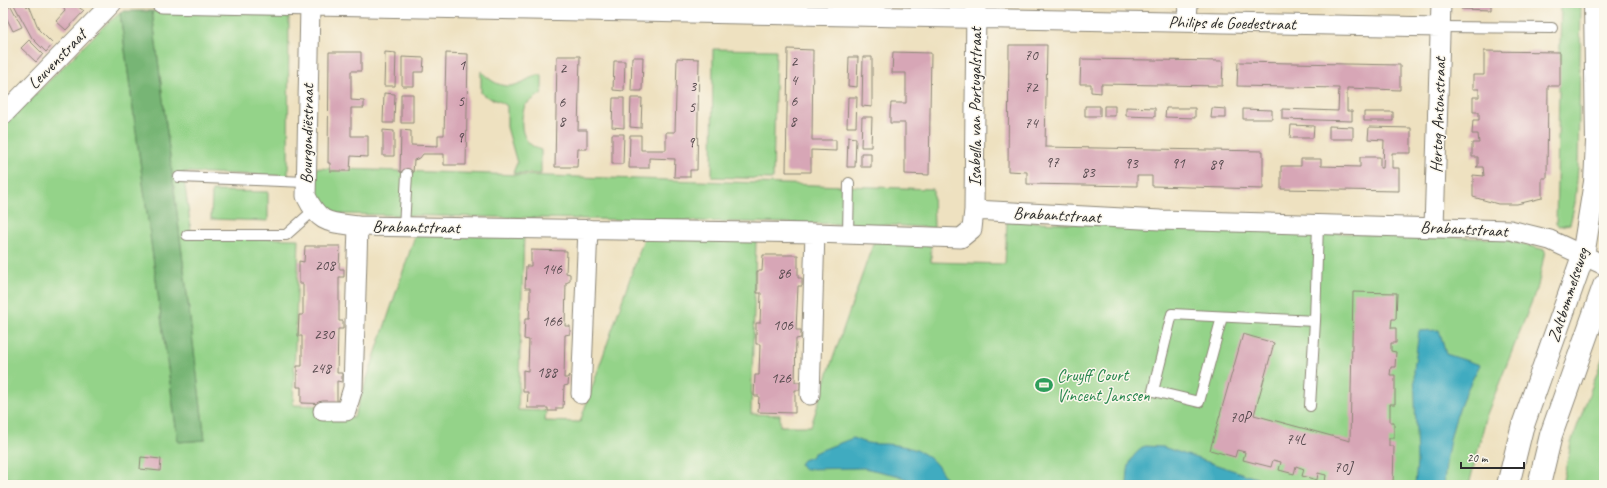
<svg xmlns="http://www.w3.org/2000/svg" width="1607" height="488" font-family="Caveat,sans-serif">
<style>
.green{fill:#94d389;stroke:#607f5a}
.forest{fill:#77b575;stroke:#517050}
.water{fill:#40abc0;stroke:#366b76}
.building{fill:#d7a6b6}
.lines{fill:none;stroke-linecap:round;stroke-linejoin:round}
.lane-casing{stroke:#8c8676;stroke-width:12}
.street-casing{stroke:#8c8676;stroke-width:21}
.secondary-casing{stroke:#8c8676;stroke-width:24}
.lane{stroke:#fff;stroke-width:10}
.street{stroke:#fff;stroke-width:19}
.secondary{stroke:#fff;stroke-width:22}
.labels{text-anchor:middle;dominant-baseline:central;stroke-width:3;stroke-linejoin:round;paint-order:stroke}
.number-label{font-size:15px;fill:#564a4e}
.street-label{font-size:17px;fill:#2b2b2b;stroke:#fbf7ec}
.leisure-label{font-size:17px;fill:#27864d;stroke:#fbf7ec;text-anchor:start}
</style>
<rect width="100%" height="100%" fill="#fbf7ec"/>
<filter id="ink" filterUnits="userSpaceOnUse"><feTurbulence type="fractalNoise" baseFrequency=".025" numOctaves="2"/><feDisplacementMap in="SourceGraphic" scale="8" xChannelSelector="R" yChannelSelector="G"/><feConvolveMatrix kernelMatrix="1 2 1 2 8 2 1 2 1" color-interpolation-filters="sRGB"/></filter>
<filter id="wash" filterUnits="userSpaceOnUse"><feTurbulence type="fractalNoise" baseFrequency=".012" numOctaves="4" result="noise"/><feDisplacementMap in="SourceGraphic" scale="16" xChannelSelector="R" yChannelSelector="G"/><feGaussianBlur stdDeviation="0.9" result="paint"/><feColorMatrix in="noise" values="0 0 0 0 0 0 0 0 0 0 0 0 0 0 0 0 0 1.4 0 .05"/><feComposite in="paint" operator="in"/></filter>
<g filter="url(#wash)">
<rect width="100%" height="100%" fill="#eee1c0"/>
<!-- green -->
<path class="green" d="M1561,3H1581L1578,168L1575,203L1570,224L1559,226L1556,224Z
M231,10L289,12L288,176L183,172L192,237L299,239L293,405L319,406V416L354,417L416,233L524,235L518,410L546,411L545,421L580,422L644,238L756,241L751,414L780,415V426H811L831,364L874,241L931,245V262L1005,264L1007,221L1504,239L1545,250L1538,286L1487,414L1469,485H75L3,478V127L103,27L120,13L178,442L205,440L152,11Z
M713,49L776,50L773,179L712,177Z
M481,71C491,82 504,90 518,84C528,81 531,75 542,75V93L525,105C519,124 520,143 541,150V174L513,173L517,163L507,127V106C499,99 489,100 481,93Z
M313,168L933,189L934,228L890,225L339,214L324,211L313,198Z
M212,191L268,192V221L211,219Z
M1604,354V485H1562L1571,443Z"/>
<!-- forest -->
<path class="forest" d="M123,11H152L205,440L178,442L120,13Z"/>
<!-- water -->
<path class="water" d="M1439,330L1446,354L1480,365C1457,406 1447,438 1444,485H1415L1417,462L1414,370L1419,331Z
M853,438C866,444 872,444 886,444C919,447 934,454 949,485H922L896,475L864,468L803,469L800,464L803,460L811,457L814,453Z
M1145,446L1163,447L1250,476L1283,485H1127C1128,465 1128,458 1145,446Z"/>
<g id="blocks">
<!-- building -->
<path class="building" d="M13,3H25L27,7L29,5L39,30L53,44L46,52L32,38Z
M58,3H82L77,6L84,11L66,30L56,21L65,11L62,4L59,5Z
M1461,3H1491V10L1461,9Z
M11,6L22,27L13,31L3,11Z
M29,40L43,54L36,62L21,48Z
M1009,45H1047L1045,147L1263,151V189L1152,186V176H1137V186L1027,184V172L1008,171Z
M788,49L813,50L812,140H836V151L811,150V172H786Z
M1484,51L1560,52V86H1548L1547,178H1542V198L1517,204H1498L1473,197V175L1484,176L1483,167H1476L1478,166V157H1472V143H1479L1478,134H1472L1473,120H1479V112H1473V97H1479V89H1473V75H1484Z
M329,52H361V71H351V100L364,101V108H351V136H368V157L351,156L350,171H330V163H328Z
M385,52L396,53L395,86H384Z
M893,52L931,53L929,175L905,174V123H890V113L891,103H906V73H892Z
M446,53L468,54L466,165H444V154H423L420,158L414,160L413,173L400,172L401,130L411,131V145L438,146V135H444Z
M557,56H580L578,130H587V149H578L577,167H555Z
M402,57L424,58L423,72H414V86H402Z
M632,57H643L642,91H631Z
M849,57H858L857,87L848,86Z
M863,57H872V107L862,106Z
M677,58L699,59L697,170H690V177H674L675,159L649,158V168H629L630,135H641V150H666V132H675Z
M1081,59L1223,61L1222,86L1101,84V93L1091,92V84H1080Z
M614,61H625L624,91L613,90Z
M1238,62L1400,65V90L1347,88V111H1352V121L1282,119V109L1338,111L1339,88L1237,86Z
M3,83L8,88L3,93Z
M384,93L395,94L394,123H383Z
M401,94H413V123H401Z
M848,97H857L856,127H847Z
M613,98H624V128L612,127Z
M631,98H642L641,128L630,127Z
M1085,106H1100V116H1085Z
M1104,106H1115V116H1104Z
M1126,107L1155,108V117L1126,116Z
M1166,108H1195V118L1165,117Z
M1212,108L1226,109V118H1211Z
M1243,109L1272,110V119H1243Z
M1364,112H1393V121H1364Z
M862,117H872L871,147H861Z
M1291,125L1314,126L1313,138H1290Z
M1329,126L1353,127V139H1329Z
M1369,127L1411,128V153H1392V168H1399V191L1281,189V166H1301V159H1321V166L1360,167V157H1380V168H1383L1384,140L1368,139Z
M383,130L394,131V156H383Z
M612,134H624L623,164H612Z
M848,137L856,138L855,167H847Z
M861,153H871V167H861Z
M305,246H340L339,269H344V277H339V321H343V329H338L337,373H342V382L337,381V404L301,403V387H297V366H302V336H298L299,315H303V284H299V261L304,262Z
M531,250L567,251L566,273L570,274V281L566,283L565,326H570V334L565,335L564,378H567L569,375L568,385L564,386L563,408H556V411H548V408H527L528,392H523V370L528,371L529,340L524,339L525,319H529L530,303V288H525L526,266H531Z
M763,255H798V278H802V286H798L796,330H801V338L796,339L795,382H800V390H795V413L758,412L759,396H754L755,375H759L760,344H756V323H760L761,293H757V271H762Z
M1353,292L1397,293L1396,319H1392L1391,328H1396V343H1391V351L1396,352L1395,367H1391L1390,375H1395V404H1390V422H1394V438H1389V446H1394L1393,485H1334L1325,482L1326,475L1318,473L1317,480L1302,476L1304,469L1296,466L1294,474L1279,470L1281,462L1273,460L1271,467L1243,460L1245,452L1237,450L1235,457L1210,450L1243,334L1274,343L1254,415L1350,441Z
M141,457L161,459L160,471L140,469Z"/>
</g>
</g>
<g filter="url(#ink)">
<use href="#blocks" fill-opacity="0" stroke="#8c8676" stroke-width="1"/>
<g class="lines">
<!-- lane casing -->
<g class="lane-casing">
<path id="lane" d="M1440,27L1552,28
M179,177L306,182
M404,227L407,174
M848,233L849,183
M187,235H286L313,211
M1222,317L1199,402L1153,391L1172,314L1315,321
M1310,406L1315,321L1318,224"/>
</g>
<!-- street casing -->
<g class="street-casing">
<path id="street" d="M161,3L1440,27
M310,7L306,196C320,225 329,222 358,226
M1187,22L1188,3
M3,115L112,3
M974,210L976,3
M1434,227L1441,3
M581,394L588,229
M810,395L815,233
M323,411H346L353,388L358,226L815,233L961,238L972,229L974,210L1160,220L1510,230L1550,240L1604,265"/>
</g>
<!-- secondary casing -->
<g class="secondary-casing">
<path id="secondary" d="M1508,485L1522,428L1583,256L1595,182L1597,142L1595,3
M1539,485L1551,435L1604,286"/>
</g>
<!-- lane -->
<use href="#lane" class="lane"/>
<!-- street -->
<use href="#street" class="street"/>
<!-- secondary -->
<use href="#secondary" class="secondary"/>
</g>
</g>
<!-- icons -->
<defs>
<g id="stadium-bare" transform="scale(1.38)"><path d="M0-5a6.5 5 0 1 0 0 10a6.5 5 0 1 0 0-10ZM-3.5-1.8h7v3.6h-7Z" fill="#2e9e5b" stroke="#fbf7ec" stroke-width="2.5" paint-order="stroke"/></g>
</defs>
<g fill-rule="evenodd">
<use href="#stadium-bare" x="1044" y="385"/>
</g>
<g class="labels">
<!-- number labels -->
<g class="number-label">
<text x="1031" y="55">70</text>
<text x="794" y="61">2</text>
<text x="462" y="65">1</text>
<text x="563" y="68">2</text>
<text x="794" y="80">4</text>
<text x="693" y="86">3</text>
<text x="1031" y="87">72</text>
<text x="461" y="101">5</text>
<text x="794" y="101">6</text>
<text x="562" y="102">6</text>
<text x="692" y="107">5</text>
<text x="562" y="121">8</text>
<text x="793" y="121">8</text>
<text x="1031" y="123">74</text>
<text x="460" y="137">9</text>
<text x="691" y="142">9</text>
<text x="1052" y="162">97</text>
<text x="1131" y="163">93</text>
<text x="1178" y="163">91</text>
<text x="1216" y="164">89</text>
<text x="1088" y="172">83</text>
<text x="325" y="265">208</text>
<text x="552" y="269">146</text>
<text x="784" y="273">86</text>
<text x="552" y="321">166</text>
<text x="783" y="325">106</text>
<text x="324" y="334">230</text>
<text x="321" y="368">248</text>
<text x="547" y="372">188</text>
<text x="781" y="378">126</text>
<text x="1240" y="417">70P</text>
<text x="1296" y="439">74L</text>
<text x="1343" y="467">70J</text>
</g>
<!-- street labels -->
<g class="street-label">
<text transform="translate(1232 23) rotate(1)">Philips de Goedestraat</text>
<text transform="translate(57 59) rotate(-46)">Leuvenstraat</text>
<text transform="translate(975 107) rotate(-90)">Isabella van Portugalstraat</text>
<text transform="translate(1438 115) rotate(-88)">Hertog Antonstraat</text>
<text transform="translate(307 134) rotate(-89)">Bourgondiëstraat</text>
<text transform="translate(1057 215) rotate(3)">Brabantstraat</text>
<text transform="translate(416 227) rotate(1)">Brabantstraat</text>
<text transform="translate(1464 229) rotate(3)">Brabantstraat</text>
<text transform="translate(1568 295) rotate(-72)">Zaltbommelseweg</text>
</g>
<!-- leisure labels -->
<g class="leisure-label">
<text x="1057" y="375">Cruyff Court<tspan x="1057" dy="20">Vincent Janssen</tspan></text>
</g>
</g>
<!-- margin -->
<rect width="1607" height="488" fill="none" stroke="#fbf7ec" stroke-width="16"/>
<!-- scale -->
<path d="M1461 462v6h63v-6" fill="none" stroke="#2b2b2b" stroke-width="2"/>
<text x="1467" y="462" font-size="12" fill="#2b2b2b" stroke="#fbf7ec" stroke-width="3" paint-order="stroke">20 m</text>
</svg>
